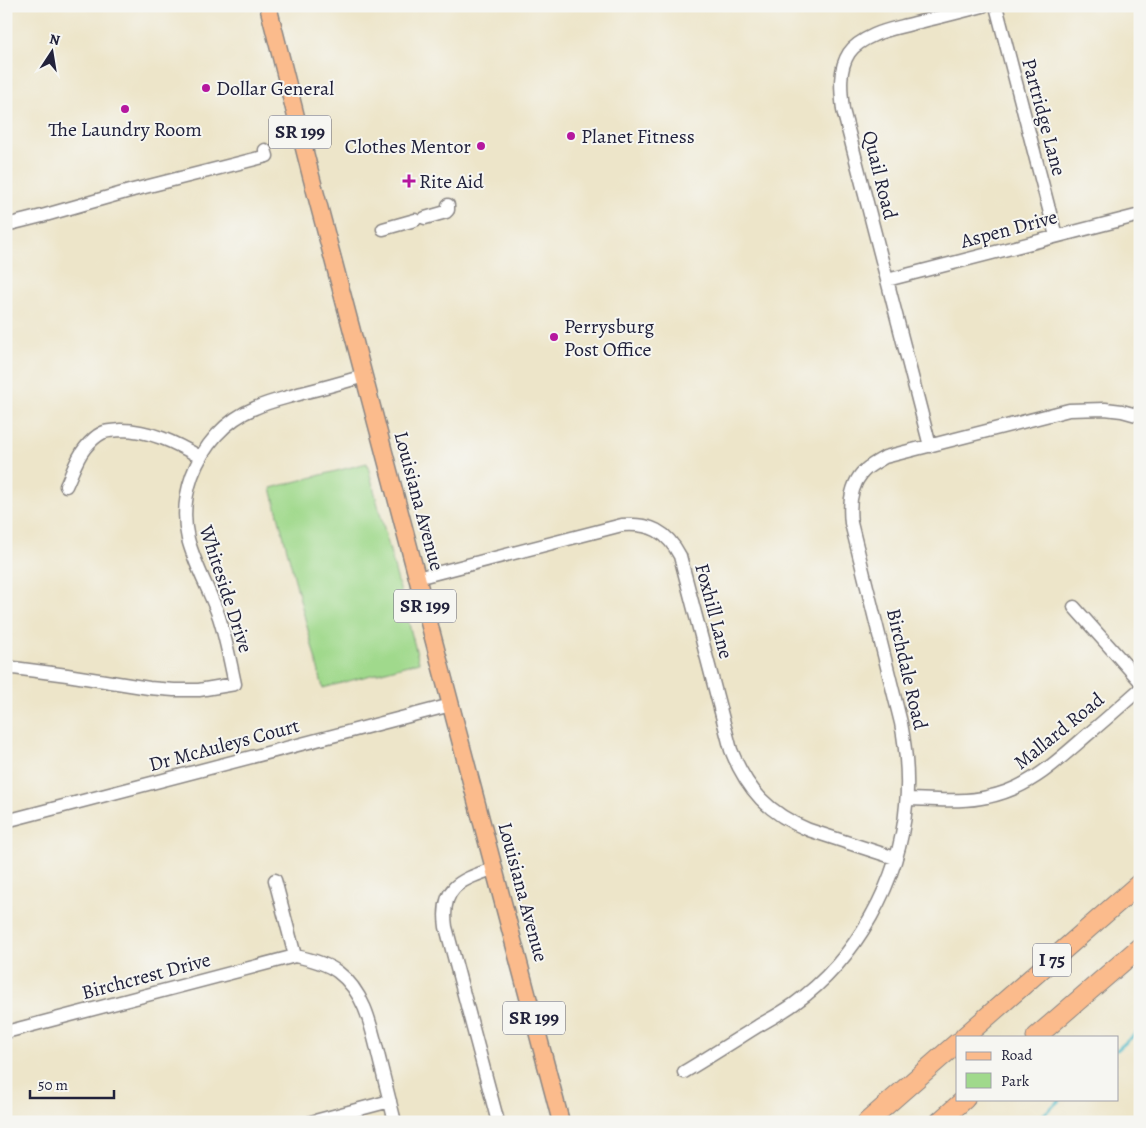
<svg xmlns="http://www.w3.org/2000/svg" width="1146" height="1128" font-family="Alegreya,serif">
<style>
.green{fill:#a0d98c;stroke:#617e64}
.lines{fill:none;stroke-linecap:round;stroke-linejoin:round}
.stream{stroke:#4cb9c6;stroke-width:3}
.minor-casing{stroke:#888482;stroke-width:15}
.major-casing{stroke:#888482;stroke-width:19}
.highway-casing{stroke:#888482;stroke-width:21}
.minor{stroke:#fff;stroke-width:12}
.major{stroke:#fbbb8c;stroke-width:16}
.highway{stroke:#fbbb8c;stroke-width:19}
.poi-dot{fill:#b5179e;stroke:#f6f6f2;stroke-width:2}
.labels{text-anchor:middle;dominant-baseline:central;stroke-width:4;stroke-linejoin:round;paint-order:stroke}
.shield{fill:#f6f6f2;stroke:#626272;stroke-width:1}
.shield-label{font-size:19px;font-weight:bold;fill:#22223b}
.poi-label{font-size:20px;fill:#22223b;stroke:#f6f6f2;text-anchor:start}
.street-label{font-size:20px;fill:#22223b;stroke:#f6f6f2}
</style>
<rect width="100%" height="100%" fill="#f6f6f2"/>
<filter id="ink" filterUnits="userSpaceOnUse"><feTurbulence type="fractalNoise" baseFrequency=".02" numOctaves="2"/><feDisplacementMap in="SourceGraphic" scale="10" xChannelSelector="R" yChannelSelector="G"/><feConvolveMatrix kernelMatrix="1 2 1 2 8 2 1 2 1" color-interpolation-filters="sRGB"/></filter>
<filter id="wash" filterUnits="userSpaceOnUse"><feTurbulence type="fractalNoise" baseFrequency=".0096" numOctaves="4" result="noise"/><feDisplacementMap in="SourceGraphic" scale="20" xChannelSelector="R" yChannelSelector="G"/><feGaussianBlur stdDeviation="1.12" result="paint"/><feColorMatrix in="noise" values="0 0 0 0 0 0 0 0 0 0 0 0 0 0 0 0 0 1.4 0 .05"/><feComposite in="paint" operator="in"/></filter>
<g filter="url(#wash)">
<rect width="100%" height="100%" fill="#ede5c9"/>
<!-- green -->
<path class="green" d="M367,463L419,662L323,688L271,488Z"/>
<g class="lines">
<!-- stream -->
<path class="stream" d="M1117,1050L1140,1030
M1035,1122L1061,1099"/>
</g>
</g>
<g filter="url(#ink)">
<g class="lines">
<!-- minor casing -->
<g class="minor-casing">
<path id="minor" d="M996,6L1056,236
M425,218L446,212L448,210V205
M6,225L42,216L133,190L267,156L265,150
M383,229L415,220
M887,280L1140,215
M930,446L843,110C841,91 838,70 849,53C854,45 865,39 874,35C887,29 901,27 915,23C937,18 960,12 983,6
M66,486C72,474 76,459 85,448C89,443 96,436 102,433C108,430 115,431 121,430C150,430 176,443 200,457
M417,578L622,525C650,523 667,531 680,556L731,750C747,790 769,814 809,830L895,858
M1074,607L1140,681
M6,667L67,675L149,688L174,690H199L235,684C230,661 226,639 219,617C210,591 195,566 188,539C183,518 185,496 192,476C203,446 225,420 255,408C270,401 286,398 302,393C323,388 344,382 364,376
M907,799C933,799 961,803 987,797C1028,789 1055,763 1086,736C1104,721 1122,705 1140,689
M6,821L451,705
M495,868C462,880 440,885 446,927L498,1122
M275,880L295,956
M6,1032L295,956C310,959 326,963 338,972C366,993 372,1030 380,1062C385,1082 390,1102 395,1122
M684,1072C709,1057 734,1041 758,1026C770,1019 783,1012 794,1004C856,960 900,881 906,805C909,777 906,750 901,723L851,523C849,506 850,487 862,473C868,466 877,462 885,457L1069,410L1105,409L1122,411L1140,416
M311,1122L390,1101"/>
</g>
<!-- major casing -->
<g class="major-casing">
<path id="major" d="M268,6L311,176L561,1122"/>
</g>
<!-- highway casing -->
<g class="highway-casing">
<path id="highway" d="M964,1037L1140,883
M1036,1037L1140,947
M867,1122L957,1043
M939,1122L965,1099"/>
</g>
<!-- minor -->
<use href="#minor" class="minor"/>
<!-- major -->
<use href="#major" class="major"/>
<!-- highway -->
<use href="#highway" class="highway"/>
</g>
</g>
<!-- markers -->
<g class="poi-dot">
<circle cx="206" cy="88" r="5"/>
<circle cx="125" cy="109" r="5"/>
<circle cx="571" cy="136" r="5"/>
<circle cx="481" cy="146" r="5"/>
<path d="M406.5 173.5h5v5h5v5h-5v5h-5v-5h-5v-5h5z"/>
<circle cx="554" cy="337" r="5"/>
</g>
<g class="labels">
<!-- shield labels -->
<g class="shield">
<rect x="269" y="115.5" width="62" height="33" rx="4"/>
<rect x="394" y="589.5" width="62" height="33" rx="4"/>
<rect x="1033" y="943.5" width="38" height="33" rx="4"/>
<rect x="503" y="1001.5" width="62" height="33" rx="4"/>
</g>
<g class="shield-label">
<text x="300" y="132">SR 199</text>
<text x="425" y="606">SR 199</text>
<text x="1052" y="960">I 75</text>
<text x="534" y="1018">SR 199</text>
</g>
<!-- poi labels -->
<g class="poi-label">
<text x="216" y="88">Dollar General</text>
<text x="125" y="129" text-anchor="middle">The Laundry Room</text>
<text x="581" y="136">Planet Fitness</text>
<text x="471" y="146" text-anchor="end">Clothes Mentor</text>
<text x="419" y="181">Rite Aid</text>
<text x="564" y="326">Perrysburg<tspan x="564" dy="23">Post Office</tspan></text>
</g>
<!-- street labels -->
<g class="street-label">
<text transform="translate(1044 117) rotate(75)">Partridge Lane</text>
<text transform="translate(880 175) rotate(76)">Quail Road</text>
<text transform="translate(1009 229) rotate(-15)">Aspen Drive</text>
<text transform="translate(419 501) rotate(75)">Louisiana Avenue</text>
<text transform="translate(226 589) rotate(72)">Whiteside Drive</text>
<text transform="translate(714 611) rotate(75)">Foxhill Lane</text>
<text transform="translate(907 669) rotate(77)">Birchdale Road</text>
<text transform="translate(1059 731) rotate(-39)">Mallard Road</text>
<text transform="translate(224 745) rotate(-15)">Dr McAuleys Court</text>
<text transform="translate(523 892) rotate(75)">Louisiana Avenue</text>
<text transform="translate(146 976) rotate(-15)">Birchcrest Drive</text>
</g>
</g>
<!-- margin -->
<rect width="1146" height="1128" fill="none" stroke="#f6f6f2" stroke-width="25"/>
<!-- legend -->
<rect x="956" y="1036" width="162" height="65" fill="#f6f6f2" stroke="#a1a1a9"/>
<rect x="966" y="1052" width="25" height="8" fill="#fbbb8c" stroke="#a1a1a9"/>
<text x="1001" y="1060" font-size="15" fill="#22223b">Road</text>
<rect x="966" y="1073" width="25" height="15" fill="#a0d98c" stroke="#a1a1a9"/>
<text x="1001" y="1086" font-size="15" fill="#22223b">Park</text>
<!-- north arrow -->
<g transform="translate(52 52) rotate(12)" stroke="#f6f6f2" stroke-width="4" paint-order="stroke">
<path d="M0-4L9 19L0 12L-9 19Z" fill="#22223b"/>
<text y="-8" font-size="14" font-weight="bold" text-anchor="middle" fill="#22223b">N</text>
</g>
<!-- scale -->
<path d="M30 1090v8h84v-8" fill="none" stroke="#22223b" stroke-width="2.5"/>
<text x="38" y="1090" font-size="15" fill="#22223b" stroke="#f6f6f2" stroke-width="4" paint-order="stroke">50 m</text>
</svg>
